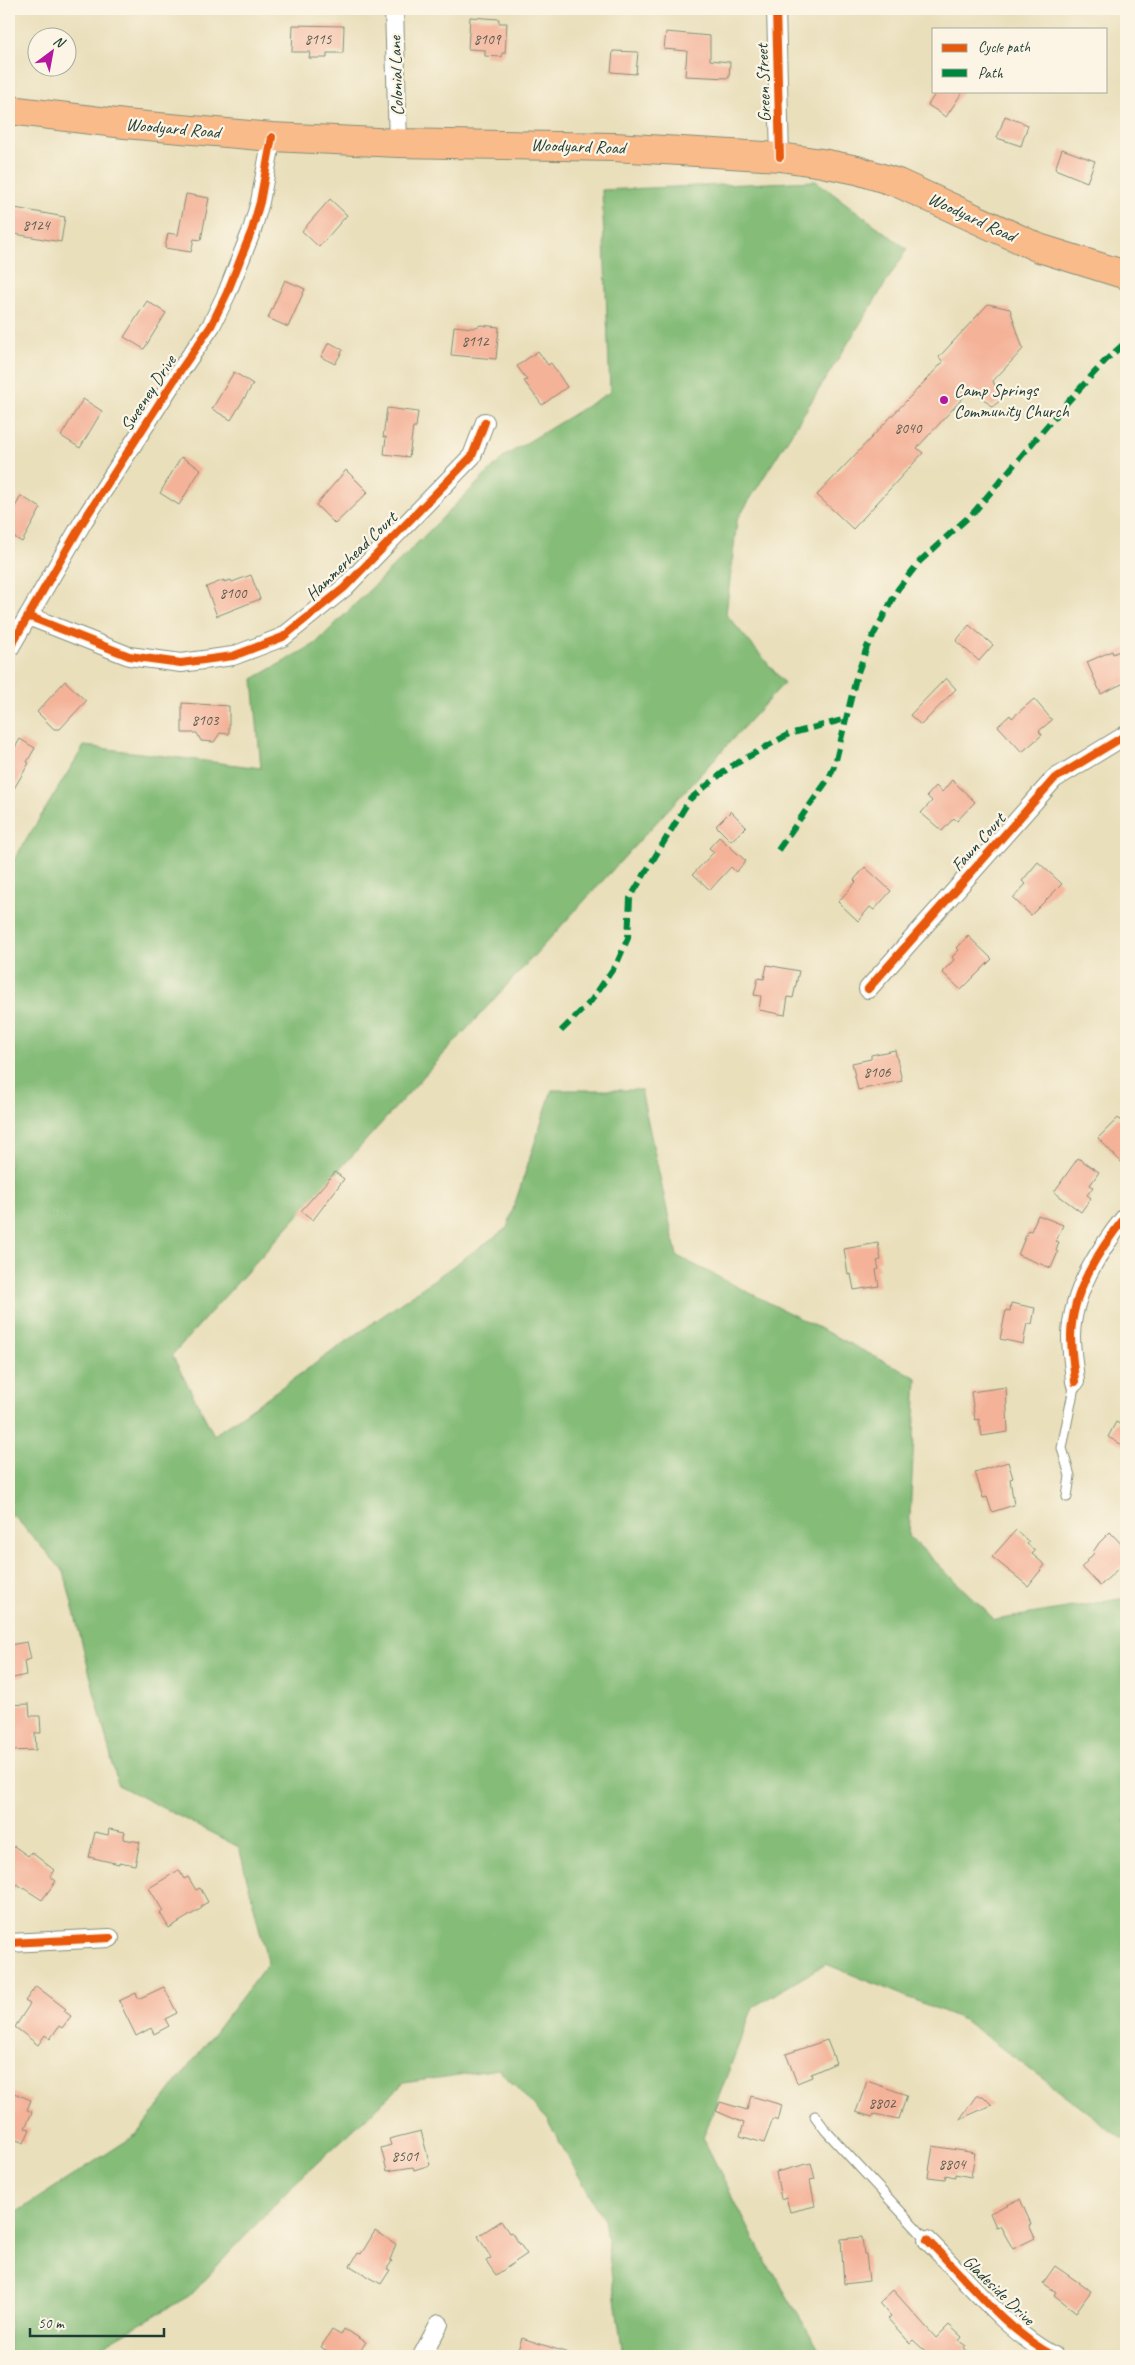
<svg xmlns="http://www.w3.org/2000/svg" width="1135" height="2365" font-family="Caveat,sans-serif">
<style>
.forest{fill:#84bc78;stroke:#527c56}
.building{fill:#f4b299}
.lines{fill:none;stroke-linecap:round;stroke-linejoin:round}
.service-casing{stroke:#848e78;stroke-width:11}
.minor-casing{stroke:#848e78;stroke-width:20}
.primary-casing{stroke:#848e78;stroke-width:30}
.service{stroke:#fff;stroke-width:9}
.minor{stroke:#fff;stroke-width:18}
.primary{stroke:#fabb8b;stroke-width:28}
.quiet{stroke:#00873e;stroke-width:6;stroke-dasharray:12 6;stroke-linecap:butt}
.cycleway-casing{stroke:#fcf5e5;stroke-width:11}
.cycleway{stroke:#e8590c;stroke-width:8}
.poi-dot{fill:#b5179e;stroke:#fcf5e5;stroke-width:2}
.labels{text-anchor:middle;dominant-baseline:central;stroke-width:4.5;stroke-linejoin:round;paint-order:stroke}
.number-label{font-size:15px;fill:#545a4d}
.street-label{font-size:18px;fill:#1f3d34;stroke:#fcf5e5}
.poi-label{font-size:18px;fill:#1f3d34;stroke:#fcf5e5;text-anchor:start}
</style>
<rect width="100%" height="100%" fill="#fcf5e5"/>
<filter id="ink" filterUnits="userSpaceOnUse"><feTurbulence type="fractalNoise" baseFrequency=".02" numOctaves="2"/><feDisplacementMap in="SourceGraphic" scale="10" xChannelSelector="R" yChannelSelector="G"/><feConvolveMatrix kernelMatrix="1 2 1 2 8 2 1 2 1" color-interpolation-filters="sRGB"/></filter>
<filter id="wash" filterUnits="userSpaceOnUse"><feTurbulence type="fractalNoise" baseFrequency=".0096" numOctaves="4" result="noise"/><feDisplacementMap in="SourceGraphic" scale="20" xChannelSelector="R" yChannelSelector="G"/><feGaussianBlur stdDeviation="1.12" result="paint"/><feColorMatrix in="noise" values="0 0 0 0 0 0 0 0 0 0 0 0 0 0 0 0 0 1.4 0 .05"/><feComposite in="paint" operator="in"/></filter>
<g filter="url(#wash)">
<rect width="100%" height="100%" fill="#e9dfbb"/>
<!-- forest -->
<path class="forest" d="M816,181L907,249L737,520L726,614L784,683L442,1056L172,1355L214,1435L507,1228L552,1090H641L677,1256L917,1378L909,1536L995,1620L1126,1598V2141L964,2020L826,1964L753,2007L703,2138L760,2251L823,2356H623L604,2220L547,2120L499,2069L404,2083L294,2184L189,2296L84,2356H9V2217L137,2134L268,1963L239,1847L118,1785L64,1572L14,1516H9V868L84,746L261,768L253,679L315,644L505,456L610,392L602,190Z"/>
<g id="blocks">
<!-- building -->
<path class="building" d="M470,17L499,19V23H507L505,53H502V57L485,56V50L468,49Z
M293,25L344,26L343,53H327V58H309L310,52H292Z
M666,32L710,36V60L730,62L729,78L685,76L687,51L664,49Z
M613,51L638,52L636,74L611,72Z
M937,91H963L946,117L928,105Z
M1005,116L1028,125L1021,146L997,138Z
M1062,149L1095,161L1087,182L1055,169Z
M186,194L209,198L201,240L194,239L191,252L165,248L168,233L178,235Z
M330,199L347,215L319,247L302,231Z
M9,207L65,217L61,242L9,233Z
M285,280L305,289L288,327L268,318Z
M147,301L166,313L144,349L124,337Z
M988,304L1010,309L1023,349L993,381L1001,400L992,407L972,388L917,448L923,453L853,529L817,495L943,362L939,357Z
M481,325L499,327L496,359L451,355L454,326L473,328Z
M329,342L343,350L335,364L321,357Z
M538,351L548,365L551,363L567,387L542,405L524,381L527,380L517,366Z
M234,372L253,384L231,420L212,409Z
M83,399L102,411L80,448L61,436Z
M387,408L418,412L416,427H413L409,457L384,454L386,437H383Z
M181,457L201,469L179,505L160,493Z
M346,470L368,492L335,524L316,505Z
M21,496L41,508L22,542L9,534V518Z
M251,575L260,599L217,616L206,587L224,580V582L231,580L232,582Z
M969,625L993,645L979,661L956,641Z
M1126,648V682L1101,694L1087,662L1112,651L1113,654Z
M946,678L956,689L921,725L910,715Z
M65,681L86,701L60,729H54L37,712Z
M1034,699L1052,720L1039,731L1042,735L1022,752L998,726L1010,715L1012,718Z
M182,703L229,706V734L220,733L214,742L201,741L197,733H182Z
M20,739L35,748L27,762L29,763L9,797V758Z
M952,780L975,802L957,821L954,818L942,831L921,813L932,801L927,796L936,786L942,792Z
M731,811L746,827L731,841L716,826Z
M719,837L746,861L736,872L731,867L710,890L693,874L714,852L709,848Z
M1038,862L1062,884L1031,915L1013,898L1026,884L1022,881Z
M865,867L891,891L874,910L870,907L858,921L838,902L856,882L854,880Z
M968,936L992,959L961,990L942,972L954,960L952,957L959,950L957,948Z
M767,965L799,971L793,998L788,997L785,1015L759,1010L761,996L754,995L758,978L764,979Z
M895,1050L902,1081L858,1090L852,1063L871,1059V1055Z
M1118,1118L1126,1126V1167L1098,1138Z
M1078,1158L1099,1172L1090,1185L1093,1187L1087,1195L1091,1198L1081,1212L1054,1192Z
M335,1172L344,1179L313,1220L301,1211Z
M1038,1215L1063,1225L1056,1241L1059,1242L1056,1251L1058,1252L1051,1268L1018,1255L1028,1230L1031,1231Z
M878,1243L881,1260L877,1261L879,1269L876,1270L879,1286L854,1290L851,1274L848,1275L844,1249Z
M1011,1303L1035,1308L1032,1324L1027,1323L1023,1344L1000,1339L1006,1310L1010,1311Z
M1006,1387L1008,1432L982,1436L979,1419L975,1420L971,1392Z
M1116,1422L1126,1427V1447L1108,1437Z
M1008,1462L1013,1478L1010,1479L1014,1505L992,1512L987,1497L983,1498L975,1472Z
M1016,1530L1029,1542L1027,1544L1035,1551L1032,1554L1045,1565L1028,1586L992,1557Z
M1110,1532L1126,1549V1561L1100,1586L1082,1567L1094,1553L1093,1552L1099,1543Z
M27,1642L31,1659L24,1661L26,1675L9,1679V1645Z
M29,1704L30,1716H40L41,1733H35L36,1750L9,1751V1705Z
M109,1829L125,1832L123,1839L140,1842L135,1865L119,1862V1864L89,1857L95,1832L108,1835Z
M14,1846L28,1856L31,1852L54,1870L50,1876L56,1881L42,1900L17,1884L9,1898V1854Z
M179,1870L184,1879L188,1877L196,1890L200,1888L208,1902L201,1906L202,1908L169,1928L160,1913L163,1911L149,1888Z
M36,1986L66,2009L64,2011L71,2016L62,2028L59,2026L50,2039L45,2035L38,2045L15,2027L30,2004L25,2001Z
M164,1987L177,2013L165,2019L169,2026L154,2034L151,2028L136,2036L119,2001L136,1993L138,1999Z
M827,2040L836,2063L811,2074L812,2077L797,2083L786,2054Z
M867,2081L907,2095L899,2119L874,2114L872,2117L856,2112Z
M9,2091L31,2100L27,2110L32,2112L25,2128L30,2129L24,2143L9,2137Z
M751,2096L782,2105L778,2121L773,2119L764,2143L740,2136L744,2123L716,2111L720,2102L747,2110Z
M976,2096H983L992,2105L960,2119Z
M421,2131L430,2165L414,2170L413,2167L387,2171L381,2148L391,2145L389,2139Z
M933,2146L975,2153L971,2177L955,2174V2177L946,2175L945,2179L928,2177Z
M811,2163L815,2179L810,2180L815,2206L790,2212L786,2197L781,2199L776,2172Z
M1020,2199L1031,2224L1029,2225L1035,2238L1013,2249L1000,2226L996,2227L990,2213Z
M501,2221L509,2233L511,2232L527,2254L496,2275L486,2261L491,2258L478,2236Z
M375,2231L396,2244L390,2260L392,2261L387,2269L390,2270L381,2284L350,2266L358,2253L361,2254Z
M862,2237L864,2254H866L869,2281L844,2284L841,2239Z
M1055,2266L1091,2291L1076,2312L1054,2295L1056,2292L1043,2283Z
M893,2290L936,2338L949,2325L962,2337L959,2341L966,2346L964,2349L972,2356H931L913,2340L910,2343L888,2319L891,2317L879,2303Z
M344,2329L366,2342L357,2356H324L327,2351L321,2347L332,2330L341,2335Z
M522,2338L568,2353L567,2356H516Z"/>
</g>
</g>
<g filter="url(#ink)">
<use href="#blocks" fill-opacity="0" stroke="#848e78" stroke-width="1"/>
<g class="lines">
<!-- service casing -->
<g class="service-casing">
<path id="service" d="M1067,1497L1070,1476L1062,1448L1075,1382
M815,2116L826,2131L927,2240"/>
</g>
<!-- minor casing -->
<g class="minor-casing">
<path id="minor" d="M394,9L398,143
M776,9L780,157
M28,616L129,656L181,663L233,656L283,637L344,588L472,456L485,422
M9,649L84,520L180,371L211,326L227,293L252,230L260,202L272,137
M868,989L1054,779L1126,735
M1075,1382C1074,1367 1071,1351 1071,1336C1072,1291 1099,1250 1126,1216
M9,1943L110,1938
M927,2240C964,2276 1008,2333 1054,2356
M422,2356L439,2324"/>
</g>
<!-- primary casing -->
<g class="primary-casing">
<path id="primary" d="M9,110L125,124L272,137L398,143L614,147L780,157L822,163L857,170L898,183L1039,248L1126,275"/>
</g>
<!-- service -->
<use href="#service" class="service"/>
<!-- minor -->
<use href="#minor" class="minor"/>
<!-- primary -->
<use href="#primary" class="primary"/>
<!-- quiet -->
<path class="quiet" d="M778,850L829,778L835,764L856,678L867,647L898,589L920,561L974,512L1062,408L1106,360L1126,342
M561,1031L591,1001L617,963L628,938L630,898L690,799L730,767L789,734L846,719"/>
<!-- cycleway casing -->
<g class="cycleway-casing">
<path id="cycleway" d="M776,9L780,157
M28,616L129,656L181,663L233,656L283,637L344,588L472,456L485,422
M9,649L84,520L180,371L211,326L227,293L252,230L260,202L272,137
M868,989L1054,779L1126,735
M1075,1382C1074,1367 1071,1351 1071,1336C1072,1291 1099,1250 1126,1216
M9,1943L110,1938
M927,2240C964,2276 1008,2333 1054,2356"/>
</g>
<!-- cycleway -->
<use href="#cycleway" class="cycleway"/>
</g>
</g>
<!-- markers -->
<circle class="poi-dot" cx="944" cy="400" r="5"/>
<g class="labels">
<!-- number labels -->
<g class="number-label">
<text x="318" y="39">8115</text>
<text x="487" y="39">8109</text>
<text x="36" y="225">8124</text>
<text x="475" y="341">8112</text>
<text x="908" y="428">8040</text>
<text x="233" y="593">8100</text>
<text x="205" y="720">8103</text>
<text x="877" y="1072">8106</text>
<text x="882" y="2103">8802</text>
<text x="405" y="2156">8501</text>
<text x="952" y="2164">8804</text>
</g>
<!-- street labels -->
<g class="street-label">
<text transform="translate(396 76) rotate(-92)">Colonial Lane</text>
<text transform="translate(763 83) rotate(-92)">Green Street</text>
<text transform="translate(173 128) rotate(5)">Woodyard Road</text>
<text transform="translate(578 146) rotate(2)">Woodyard Road</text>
<text transform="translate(972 217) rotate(25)">Woodyard Road</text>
<text transform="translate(148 393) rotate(-57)">Sweeney Drive</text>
<text transform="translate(351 556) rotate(-44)">Hammerhead Court</text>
<text transform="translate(978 842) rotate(-48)">Fawn Court</text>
<text transform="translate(999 2290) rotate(44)">Gladeside Drive</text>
</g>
<!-- poi labels -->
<g class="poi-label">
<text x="954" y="390">Camp Springs<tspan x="954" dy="21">Community Church</tspan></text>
</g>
</g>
<!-- margin -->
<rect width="1135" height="2365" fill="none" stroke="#fcf5e5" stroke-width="30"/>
<!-- legend -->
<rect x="932" y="28" width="175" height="65" fill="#fcf5e5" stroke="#a4ab9e"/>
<rect x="942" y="44" width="25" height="8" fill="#e8590c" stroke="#a4ab9e"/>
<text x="978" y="52" font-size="15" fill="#1f3d34">Cycle path</text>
<rect x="942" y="69" width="25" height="8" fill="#00873e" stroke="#a4ab9e"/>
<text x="978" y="78" font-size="15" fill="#1f3d34">Path</text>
<!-- north arrow -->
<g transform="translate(52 52) rotate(32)"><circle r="24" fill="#fcf5e5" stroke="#a4ab9e"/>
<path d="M0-4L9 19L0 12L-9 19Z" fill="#b5179e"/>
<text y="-8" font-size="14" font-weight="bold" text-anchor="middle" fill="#1f3d34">N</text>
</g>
<!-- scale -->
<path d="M30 2328v8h134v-8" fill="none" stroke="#1f3d34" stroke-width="2.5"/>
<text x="38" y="2328" font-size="15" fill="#1f3d34" stroke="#fcf5e5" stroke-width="4" paint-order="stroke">50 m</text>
</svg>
